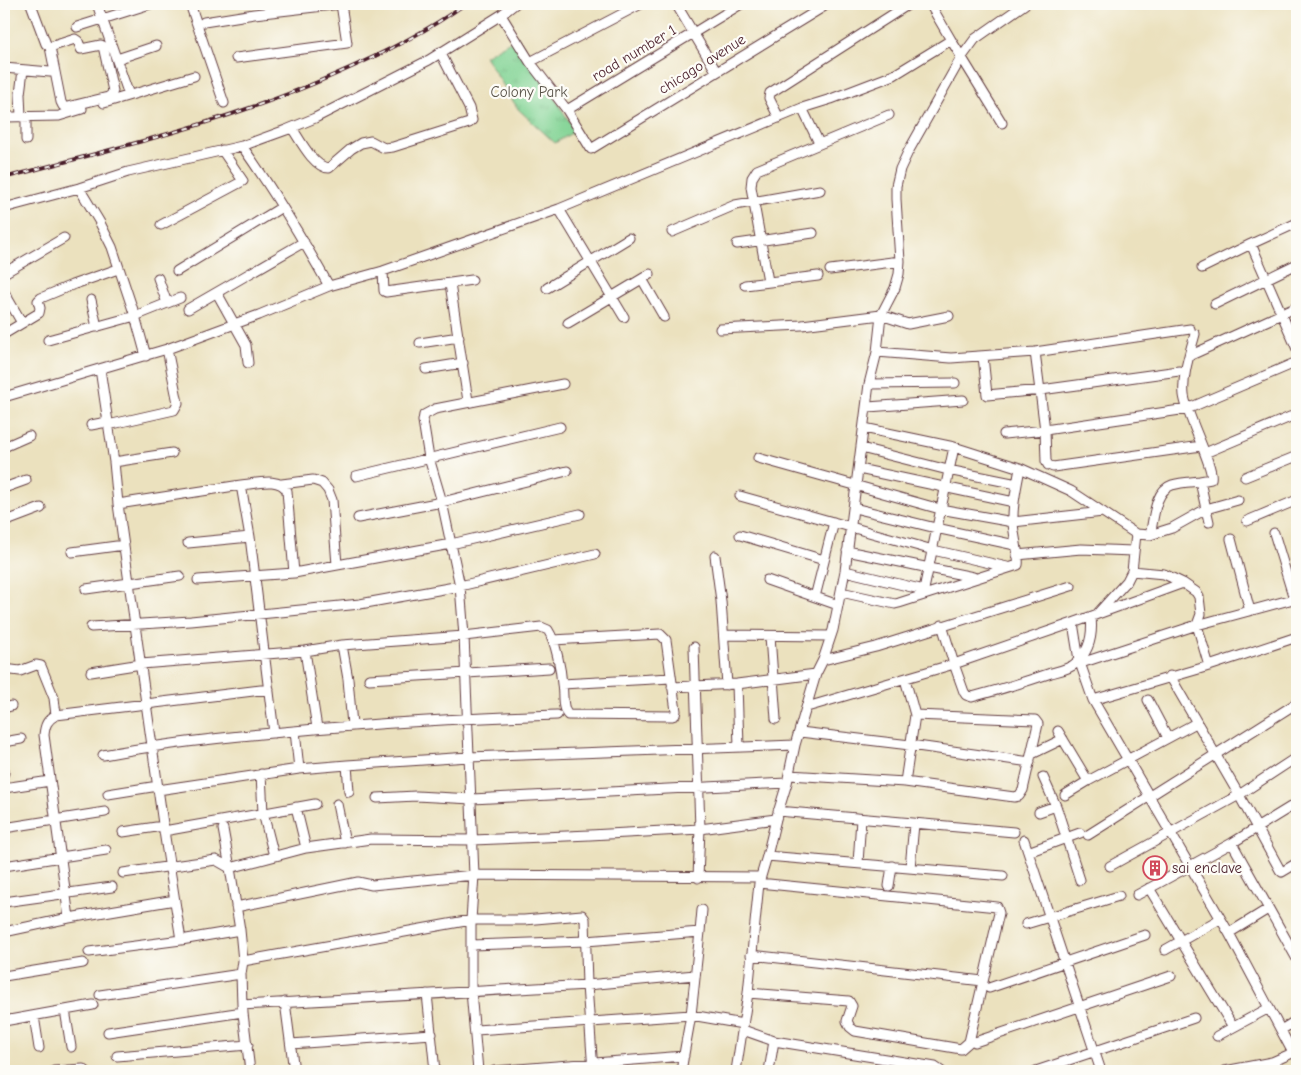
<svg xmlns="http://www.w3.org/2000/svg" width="1301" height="1075" font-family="'Comic Neue',sans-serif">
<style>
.park{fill:url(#park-tufts);stroke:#667a60}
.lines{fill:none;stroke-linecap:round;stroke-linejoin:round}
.minor-casing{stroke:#623c41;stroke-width:11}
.minor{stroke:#fff;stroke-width:9}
.rail-casing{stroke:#4a1f2b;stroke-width:4}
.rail{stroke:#fdfcf7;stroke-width:2;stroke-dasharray:5.5;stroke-linecap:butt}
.labels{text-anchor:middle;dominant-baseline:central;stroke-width:4.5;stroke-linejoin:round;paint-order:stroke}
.street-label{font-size:15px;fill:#4a1f2b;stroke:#fdfcf7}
.park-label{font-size:15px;fill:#5b554b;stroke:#fdfcf7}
.poi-label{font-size:15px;fill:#4a1f2b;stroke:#fdfcf7;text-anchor:start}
</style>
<defs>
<pattern id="park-tufts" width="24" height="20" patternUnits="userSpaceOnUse" patternTransform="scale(1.25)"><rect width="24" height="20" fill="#83d495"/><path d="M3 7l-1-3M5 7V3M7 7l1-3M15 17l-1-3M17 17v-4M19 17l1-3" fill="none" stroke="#73b681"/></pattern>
</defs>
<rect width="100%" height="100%" fill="#fdfcf7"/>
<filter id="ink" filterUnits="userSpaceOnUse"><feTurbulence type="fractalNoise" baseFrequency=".02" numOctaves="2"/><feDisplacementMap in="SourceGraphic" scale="10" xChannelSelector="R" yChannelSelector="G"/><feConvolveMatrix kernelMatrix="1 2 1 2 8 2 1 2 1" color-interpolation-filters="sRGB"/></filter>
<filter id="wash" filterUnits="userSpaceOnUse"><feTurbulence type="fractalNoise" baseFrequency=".0096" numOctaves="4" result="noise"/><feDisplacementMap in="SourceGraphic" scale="20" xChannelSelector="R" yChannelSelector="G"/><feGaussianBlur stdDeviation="1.12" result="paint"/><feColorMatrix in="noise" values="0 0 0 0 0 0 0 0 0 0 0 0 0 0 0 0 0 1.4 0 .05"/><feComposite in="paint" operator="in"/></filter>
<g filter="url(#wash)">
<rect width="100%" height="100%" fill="#ebe1be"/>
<!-- park -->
<path class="park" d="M517,37L575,131L555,143L518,109L485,56Z"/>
</g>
<g filter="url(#ink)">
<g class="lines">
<!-- minor casing -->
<g class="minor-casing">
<path id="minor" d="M31,4L46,44L50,47L61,102L63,106L67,107L108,97L111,95L113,91L103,46L101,45L81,49L78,41L75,39L50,47
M97,4L129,95
M190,4L224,103
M676,4L716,71
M930,4L951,40
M501,15L530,62L567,110L591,149L828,4
M204,22L254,14L341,4
M77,27L150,4
M236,58L347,43L341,4
M117,59L156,46
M530,62L641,4
M4,68L50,72
M104,103L194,76
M802,108L819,143
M567,110L741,4
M4,117L59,116L82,109
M21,117L20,94L23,70
M779,118L769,98L770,93L909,4
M292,128C300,140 314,168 329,168L351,149L361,143L371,141L384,148L393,147L469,123L472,120L469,108L440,52
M26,140V117
M242,146C274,191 302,238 329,286
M79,188L99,221L112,247L135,316L146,356
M4,208L79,188L128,172L242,146L286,130L315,118L429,60L501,15L515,4
M559,209L624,317
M161,225L243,181L222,150
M672,232L735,205L820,190
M737,244L813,233
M1251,244L1297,349
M1202,268L1251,244L1297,223
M830,270L900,261
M177,271L282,207
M383,271L384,291L386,292L472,280
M4,273L64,238
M158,278L167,303
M642,279L664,317
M768,281L751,187L752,178L757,170L889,115
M450,284L468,401
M745,285L818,276
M547,288L629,238
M4,292L22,323
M217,293L246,345L248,363
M91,300L97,327
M1215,304L1297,264
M188,309L304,242
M568,323L650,274
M720,329L802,325L881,315L908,324L949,316
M4,334L39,313L40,308L38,301L41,298L72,285L118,269
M48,340L135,316L180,298
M420,343L459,337
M877,352L951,358L1035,352L1190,329
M1035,352L1045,430L1046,461L1048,465L1053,467L1201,446
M983,356L987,395L1041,390L1179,371
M1189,356L1297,307
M100,369L114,462L118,504L164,831L181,940
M426,369L463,363
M869,384L955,383
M4,397L167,349L259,315L329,286L383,271L559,209L802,108L831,99L894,75L951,40L1002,123
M868,407L963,400
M91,425L107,422
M108,425L174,410L178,403L167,349
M864,428L954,447L1020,468L1071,491L1136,534L1150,535L1172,528L1206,509L1200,481L1211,479C1215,468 1186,415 1184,395C1182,375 1190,353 1195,334
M1004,434L1045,430L1187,409L1297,362
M4,447L29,436
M861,448L948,470L1017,484
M1205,453L1297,414
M758,458L940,509L1013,522L1103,512
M114,462L172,453
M859,469L1014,502
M356,476L560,427
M1245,477L1297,456
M282,484L313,480L322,483L328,490L332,500L337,565
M241,485C255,484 280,476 287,491L294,573
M4,488L26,480
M740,496L933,550L1007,567
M118,504L241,485L250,537L274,733
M854,508L936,528L1015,545
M358,518L442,502L567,471
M1247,521L1297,500
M4,522L41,508
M1209,522L1206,509L1238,500
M1274,533L1294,599
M740,535L824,560
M1150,535C1154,520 1154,491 1172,485C1181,482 1191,482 1200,481
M1231,539L1250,611
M188,543L250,537
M847,551L973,577
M72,552L124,545
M1017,555L1081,549L1133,551
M715,556L721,601L727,685
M845,571L924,590
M1132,571L1164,574L1183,583
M198,580L294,573L451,544L580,514
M767,580L838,605
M86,589L180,576
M841,592L895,604L899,603L1018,565C1020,557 1013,533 1013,522C1012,504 1017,486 1020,468
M923,594L954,447
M815,597L834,522
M1098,613L1127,581L1132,571L1136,534
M1073,623L1079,660L1093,700L1229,933L1293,1053
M942,625L954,664L964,692L966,695L972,697C998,690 1025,682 1051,673C1059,671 1070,669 1076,663C1090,651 1093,635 1091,617
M91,627L191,621L360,604L460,586L595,554
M724,635L831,636
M770,636L776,719
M342,645L348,679L352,725
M694,647L700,829L698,878
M305,651L317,728
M823,660L876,647L1071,586
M1081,663L1197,625L1297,598
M4,669L20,671L36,665L41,666L54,698L56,715
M91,672L141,664L305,651L342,645L464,636L541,627L548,630C556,642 561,670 562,684C564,694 561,708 568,715L672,716L675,715L676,711L666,640L660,634L553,640
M1170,676L1239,795L1280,870L1282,872L1297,863
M369,679L549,668
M905,679L915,715
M562,684L671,678
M737,684L739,747
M672,687L737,684L816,674
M1093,700L1209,666L1297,637
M1148,700L1168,738
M807,707L954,664L1073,623L1183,583L1196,592L1199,597L1201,614L1197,625L1209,666
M4,708L11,706
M295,731L299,769
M1058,731L1088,781L1196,723
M800,732L910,745L1030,762
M4,742L21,739
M1032,754L1063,739
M103,755C156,745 208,739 261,734C360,724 458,718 557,715
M347,765L349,792
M4,771V773
M261,774L263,813L274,856
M789,775L905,782L1014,797L1019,796L1023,790L1038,724L1035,720L915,715L905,782
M1043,777L1056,806L1080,880
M4,788L50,781
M158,790L299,769L347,765L469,757L795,745
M108,794L158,786
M1065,795L1088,781
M377,798L416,796L472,799L787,783
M337,804L345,843
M296,807L306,848
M778,811L1014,832
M1039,812L1056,806
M4,828L105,812
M223,829L230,868L306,848L371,839L473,840L590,835L700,829L776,819
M164,831L315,804
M123,832L163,826
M1088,835L1297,703
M1024,840L1028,852L1080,833
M1232,843L1297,959
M1028,852L1101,1071
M767,856L1003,876
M858,863L861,819
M4,866L106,850
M1110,866L1239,795L1297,757
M910,868L914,824
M123,873L216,860L230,868L240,930L243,961L241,974L242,1005L250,1071
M889,886L892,866
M1149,888L1233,1027
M1137,895L1232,843L1297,803
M4,902L112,887
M236,907L358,882L372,885L474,875L761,877
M69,918L44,735C45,725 47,720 56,715L269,689
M1026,924L1119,896
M4,932L69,918L175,900
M700,932L702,910
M1229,933L1268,909
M471,945L586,941L700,932L691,1015L681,1071
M1165,950L1220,919
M89,952L181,940L240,930
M751,955L983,981
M243,961L471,920H524L582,915L585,919L587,985L593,1071
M4,976L83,963
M989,988L1145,935
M748,993L849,1001L852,1006L847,1021L850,1027L855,1031L961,1049L969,1042L999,913L997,907L759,883
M427,994L435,1071
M100,995L241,974
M285,1002L294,1071
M242,1005L587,985L695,975
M65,1010L71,1047
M34,1016L39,1048
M4,1021L93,1005
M476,1030L691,1015L743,1024
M743,1030L774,1041L935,1067L941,1071
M1281,1030L1297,1020
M108,1032L243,1012
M1217,1036L1269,1008
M975,1042L1171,976
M291,1044L432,1034
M117,1056L248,1045
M54,1071L83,1069L86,1071
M478,1071L471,991V920L474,875L464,636L460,586L442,502L429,458L423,421L424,415L435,409L563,384
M494,1071L684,1056
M736,1071L748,993L759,883L767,856L776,819L787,783L795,745L816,674L823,660L833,630L845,571L869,384L877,352L881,315L895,288L899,274L900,261L896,199V186L900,169L908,152L961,58L975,39L1025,4
M769,1071L774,1041
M1036,1071L1194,1018
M1225,1071L1272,1062L1297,1051"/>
</g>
<!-- minor -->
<use href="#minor" class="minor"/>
<!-- rail casing -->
<g class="rail-casing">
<path id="rail" d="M4,178C116,148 229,122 336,74C380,55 425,33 465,4"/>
</g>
<!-- rail -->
<use href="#rail" class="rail"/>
</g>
</g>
<!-- icons -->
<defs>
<g id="building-ring" transform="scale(1.25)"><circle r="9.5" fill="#fdfcf7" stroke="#d1495b" stroke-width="1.5"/><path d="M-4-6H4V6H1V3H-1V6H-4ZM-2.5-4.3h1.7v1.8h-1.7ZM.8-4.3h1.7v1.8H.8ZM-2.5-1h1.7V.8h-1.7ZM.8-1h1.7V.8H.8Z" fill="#d1495b"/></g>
</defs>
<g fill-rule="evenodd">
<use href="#building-ring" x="1155" y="868"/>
</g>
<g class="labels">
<!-- street labels -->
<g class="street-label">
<text transform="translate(634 53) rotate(-31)">road number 1</text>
<text transform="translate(702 64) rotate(-32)">chicago avenue</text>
</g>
<!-- park labels -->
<g class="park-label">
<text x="529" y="92">Colony Park</text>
</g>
<!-- poi labels -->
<g class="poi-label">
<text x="1172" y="868">sai enclave</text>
</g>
</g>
<!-- margin -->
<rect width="1301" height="1075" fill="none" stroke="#fdfcf7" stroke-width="20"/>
</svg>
